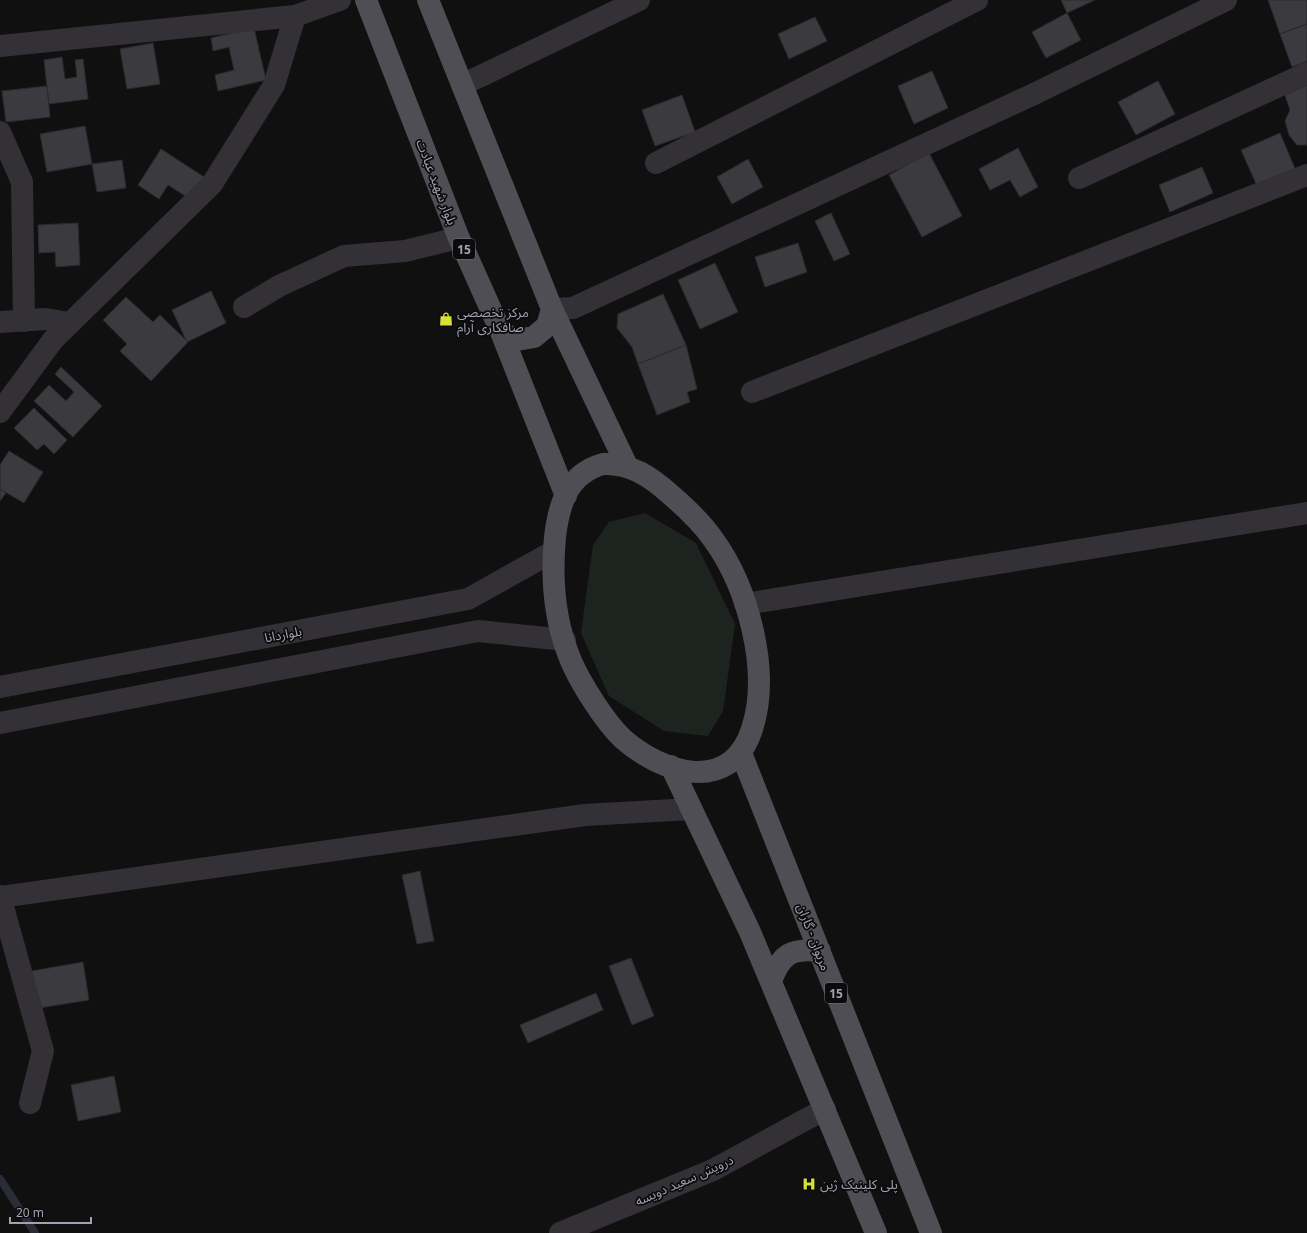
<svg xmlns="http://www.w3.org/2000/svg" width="1307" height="1233" font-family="'Noto Sans','Noto Sans Arabic',sans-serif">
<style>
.green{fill:#1d2420}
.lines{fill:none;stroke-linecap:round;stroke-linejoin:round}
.stream{stroke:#2a2c36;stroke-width:8}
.building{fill:#3b3a3e;stroke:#2b2a2d}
.minor{stroke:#333136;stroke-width:22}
.major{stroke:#4f4e55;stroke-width:22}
.labels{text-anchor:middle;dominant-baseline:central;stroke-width:3.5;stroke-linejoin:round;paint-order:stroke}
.shield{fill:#0c0b0c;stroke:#767580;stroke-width:1}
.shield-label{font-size:12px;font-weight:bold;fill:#a4a2b1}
.street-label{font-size:13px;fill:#a4a2b1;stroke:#0c0b0c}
.poi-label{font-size:13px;fill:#a4a2b1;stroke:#0c0b0c;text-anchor:start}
</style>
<rect width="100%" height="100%" fill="#111011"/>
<!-- green -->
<path class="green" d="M645,513L696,543L735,624L723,711L708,736L664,731L609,696L581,633L593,545L609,522Z"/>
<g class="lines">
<!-- stream -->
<path class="stream" d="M0,1179L35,1233"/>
</g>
<!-- building -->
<path class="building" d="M1061,0H1095L1067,13Z
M1268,0H1307V24L1280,34Z
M1067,13L1081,40L1046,58L1032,32Z
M815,17L827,41L789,59L778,34Z
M1307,24V61L1292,67L1280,34Z
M254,28L266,80L218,91L215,75L234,70L229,47L213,51L211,38Z
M153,43L160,84L127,89L120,49Z
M62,57L65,79L77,77L75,60L83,59L88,99L49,104L44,60Z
M932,71L948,108L914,124L898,86Z
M1158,81L1175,114L1136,135L1118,102Z
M1307,85V145H1297L1289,135L1285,121L1290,110L1285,95Z
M47,86L50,117L6,122L2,91Z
M682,95L695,132L655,146L642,110Z
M85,126L92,164L47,172L40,134Z
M1280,133L1296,171L1258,188L1241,150Z
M1018,148L1038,187L1020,197L1010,180L990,190L979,169Z
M161,149L204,177L190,199L168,185L159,199L138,185Z
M929,153L962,216L922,237L889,175Z
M748,159L763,187L732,204L717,177Z
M122,160L126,188L97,192L92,164Z
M1202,167L1213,193L1170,212L1159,185Z
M831,213L850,254L834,261L815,221Z
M78,223L80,265L56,267L55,252L39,253L38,225Z
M798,243L807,272L765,287L755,257Z
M715,263L738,312L700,329L678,280Z
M211,291L226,323L187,342L172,310Z
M663,294L686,345L638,364L632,347L617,328L618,314Z
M126,297L153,322L160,315L188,342L151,381L120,351L127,344L103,320Z
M686,345L697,389L687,392L690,402L657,415L638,364Z
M61,367L102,406L73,437L34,401L49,385L66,401L74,392L55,374Z
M34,408L67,440L54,454L44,444L37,450L14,428Z
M9,451L43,472L24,503L0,489V465Z
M0,489L6,493L0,501Z
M420,871L434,941L417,944L402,875Z
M631,958L654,1016L632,1025L609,966Z
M83,962L89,1000L39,1008L32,971Z
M596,993L603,1010L528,1043L520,1025Z
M114,1076L121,1112L78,1121L71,1085Z"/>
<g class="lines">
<!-- minor -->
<path class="minor" d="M0,46L295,16
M462,85L639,0
M0,132L22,182L24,321
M656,163L977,0
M1079,178L1307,73
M244,307L279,286L344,256L405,251L446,241L458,236
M552,309L573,308L1034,94L1226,0
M0,322L46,319L69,323
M752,392L1307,175
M0,412L53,340L212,184L274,85L295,16L340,0
M745,604L1307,513
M0,687L468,599L554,551
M0,723L478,631L565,640
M0,896L43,1051L30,1103
M0,897L585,815L691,809
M560,1233L713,1170L825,1109"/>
<!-- major -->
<path class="major" d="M366,0L458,236L501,332L566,496
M428,0L552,309L627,466
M501,332L517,340L534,337L547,326L552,309
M603,464C631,463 651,477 671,495C686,508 702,523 713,539C748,587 771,671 752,729C731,795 663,774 623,739C605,722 581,684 571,661C554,621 551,579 555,537C559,503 568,474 603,464Z
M741,753L931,1233
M671,766L750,932L876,1233
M771,981C781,954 791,948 820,951"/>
</g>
<!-- icons -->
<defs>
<g id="shop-bare" transform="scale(1.08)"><path d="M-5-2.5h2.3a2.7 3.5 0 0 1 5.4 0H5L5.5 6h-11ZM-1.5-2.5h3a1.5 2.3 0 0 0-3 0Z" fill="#d5e138" stroke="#0c0b0c" stroke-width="2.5" paint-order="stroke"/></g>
<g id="hospital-bare" transform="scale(1.08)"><path d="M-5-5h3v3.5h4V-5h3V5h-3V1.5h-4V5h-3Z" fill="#d5e138" stroke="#0c0b0c" stroke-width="2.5" paint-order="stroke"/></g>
</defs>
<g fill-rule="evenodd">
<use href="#shop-bare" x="446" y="319"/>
<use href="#hospital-bare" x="809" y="1184"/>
</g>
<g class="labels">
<!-- shield labels -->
<g class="shield">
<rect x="453" y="239" width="22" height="20" rx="3"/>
<rect x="825" y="983" width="22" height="20" rx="3"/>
</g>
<g class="shield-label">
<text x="464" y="249">15</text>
<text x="836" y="993">15</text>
</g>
<!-- street labels -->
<g class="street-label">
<text transform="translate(437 182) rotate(69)">بلوار شهید عبادت</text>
<text transform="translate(283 634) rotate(-11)">بلواردانا</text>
<text transform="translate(814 937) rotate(69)">مریوان - گاران</text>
<text transform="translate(684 1180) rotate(-24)">درویش سعید دویسه</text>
</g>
<!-- poi labels -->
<g class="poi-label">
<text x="457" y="312">مرکز تخصصی<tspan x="457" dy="15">صافکاری آرام</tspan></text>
<text x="820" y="1184">پلی کلینیک ژین</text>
</g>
</g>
<!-- scale -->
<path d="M10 1217v6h81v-6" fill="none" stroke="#a4a2b1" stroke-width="2"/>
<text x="16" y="1217" font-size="12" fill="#a4a2b1" stroke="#0c0b0c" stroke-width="3" paint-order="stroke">20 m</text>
</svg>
